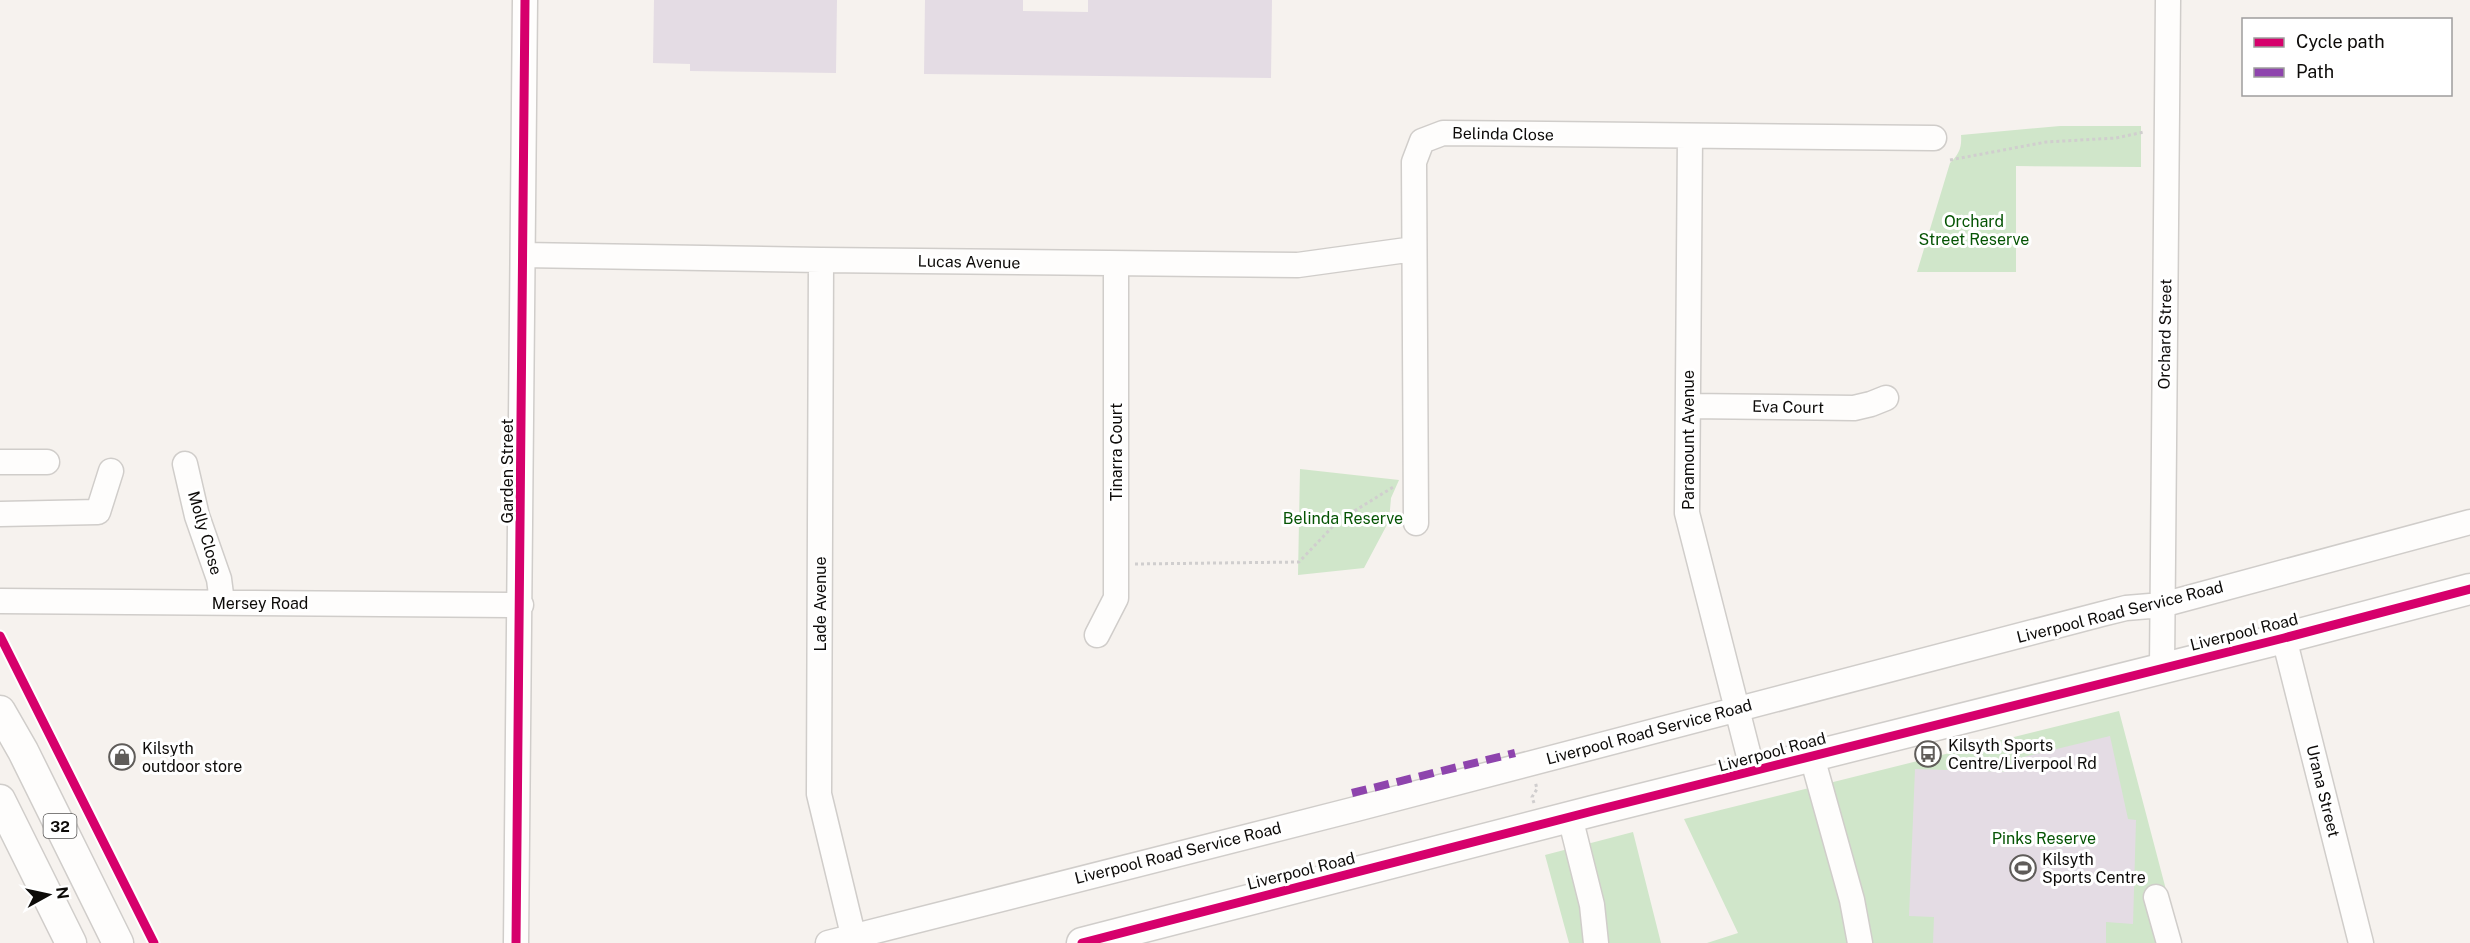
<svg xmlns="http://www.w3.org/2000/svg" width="2470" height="943" font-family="'Public Sans',sans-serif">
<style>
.green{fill:#d0e6ca}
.building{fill:#e4dce4}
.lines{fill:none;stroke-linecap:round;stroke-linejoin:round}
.minor-casing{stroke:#d0cdca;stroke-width:27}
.major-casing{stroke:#d0cdca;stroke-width:33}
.path{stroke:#d0cece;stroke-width:3;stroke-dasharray:3 3;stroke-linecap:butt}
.minor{stroke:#fefdfc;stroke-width:24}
.major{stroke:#fefdfc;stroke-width:30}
.quiet{stroke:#8e44ad;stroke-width:8;stroke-dasharray:15 8;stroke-linecap:butt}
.cycleway-casing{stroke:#fff;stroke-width:13}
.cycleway{stroke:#d6006c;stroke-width:9}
.labels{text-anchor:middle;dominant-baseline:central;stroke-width:6;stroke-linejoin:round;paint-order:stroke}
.shield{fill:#fff;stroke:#565453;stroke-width:1.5}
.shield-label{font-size:15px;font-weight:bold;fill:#0d0b09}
.street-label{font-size:16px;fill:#0d0b09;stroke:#fff}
.park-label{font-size:16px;fill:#055404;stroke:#fff}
.poi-label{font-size:16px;fill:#0d0b09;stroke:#fff;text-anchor:start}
</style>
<rect width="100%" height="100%" fill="#f6f2ee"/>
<!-- green -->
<path class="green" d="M2060,126H2141V167L2016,166V272H1917L1950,163C1959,154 1962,148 1961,135Z
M1300,469L1399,480L1391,498L1389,521L1364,568L1298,575Z
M2119,711L2180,943H1707L1738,933L1684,819Z
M1633,832L1661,943H1569L1545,855Z"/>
<!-- building -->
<path class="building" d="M654,0H837L836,73L690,71V64L653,63Z
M925,0H1023V11L1088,12V0H1272L1271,78L924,74Z
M2110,736L2128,819L2136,820L2133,924L2106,922V943H1933L1934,917L1909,916L1915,769L2014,772L2011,760Z"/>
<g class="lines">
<!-- minor casing -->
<g class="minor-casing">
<path id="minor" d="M1690,136L1687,513L1753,772
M523,255L821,260L1298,265L1414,249
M821,260L819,794L855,943
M1688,406L1854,408L1871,404L1886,398
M0,462H47
M185,464L197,516L219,579L222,602
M0,514L98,512L111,471
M1416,523L1414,162L1422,141L1443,133L1934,138
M0,601L521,605
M1097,635L1116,598V264
M2284,638L2361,943
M2162,668L2168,0
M1812,757L1852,900L1860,943
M1570,817L1592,905L1596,943
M2156,897L2169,943
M516,943L525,0
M828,943L1356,809L2102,614L2126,608L2162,605L2470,522"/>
</g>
<!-- major casing -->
<g class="major-casing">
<path id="major" d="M0,711L23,751L118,943
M0,800L71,943
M1082,943L1593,811L2284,638L2470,589"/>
</g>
<!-- path -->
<path class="path" d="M1950,160L2046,142L2116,138L2144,132
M1135,564L1299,562L1338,521L1395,486
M1534,803L1532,797L1537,789L1535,781"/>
<!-- minor -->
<use href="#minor" class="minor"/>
<!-- major -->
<use href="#major" class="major"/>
<!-- quiet -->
<path class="quiet" d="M1352,793L1515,753"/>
<!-- cycleway casing -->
<g class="cycleway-casing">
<path id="cycleway" d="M0,636L154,943
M516,943L525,0
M1082,943L1593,811L2284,638L2470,589"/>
</g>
<!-- cycleway -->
<use href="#cycleway" class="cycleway"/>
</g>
<!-- icons -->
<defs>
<g id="bus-ring" transform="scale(1.35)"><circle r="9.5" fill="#fff" stroke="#5f5c59" stroke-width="1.5"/><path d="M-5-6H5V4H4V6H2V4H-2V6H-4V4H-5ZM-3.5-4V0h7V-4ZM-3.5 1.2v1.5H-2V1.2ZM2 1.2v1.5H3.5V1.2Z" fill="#5f5c59"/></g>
<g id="shop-ring" transform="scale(1.35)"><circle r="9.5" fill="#fff" stroke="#5f5c59" stroke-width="1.5"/><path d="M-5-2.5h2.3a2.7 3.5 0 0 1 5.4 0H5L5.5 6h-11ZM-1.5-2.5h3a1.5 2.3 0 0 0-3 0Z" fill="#5f5c59"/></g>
<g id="stadium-ring" transform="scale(1.35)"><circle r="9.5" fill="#fff" stroke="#5f5c59" stroke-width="1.5"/><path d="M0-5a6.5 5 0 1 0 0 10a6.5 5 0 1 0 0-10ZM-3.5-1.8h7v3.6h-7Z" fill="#5f5c59"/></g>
</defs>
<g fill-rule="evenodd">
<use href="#bus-ring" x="1928" y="754"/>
<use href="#shop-ring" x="122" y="757"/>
<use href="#stadium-ring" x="2023" y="868"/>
</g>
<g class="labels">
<!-- shield labels -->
<rect class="shield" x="43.5" y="814" width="33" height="24" rx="4.5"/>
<g class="shield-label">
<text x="60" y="826">32</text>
</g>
<!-- street labels -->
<g class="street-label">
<text transform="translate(1503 134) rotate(1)">Belinda Close</text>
<text transform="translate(969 262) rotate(1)">Lucas Avenue</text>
<text transform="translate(2165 334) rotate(-89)">Orchard Street</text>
<text transform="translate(1788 407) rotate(1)">Eva Court</text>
<text transform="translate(1688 440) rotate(-90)">Paramount Avenue</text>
<text transform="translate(1116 452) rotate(-90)">Tinarra Court</text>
<text transform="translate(507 471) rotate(-90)">Garden Street</text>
<text transform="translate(205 533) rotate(74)">Molly Close</text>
<text x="260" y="603">Mersey Road</text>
<text transform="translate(820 604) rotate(-90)">Lade Avenue</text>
<text transform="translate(2120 612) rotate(-14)">Liverpool Road Service Road</text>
<text transform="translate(2244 632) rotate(-14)">Liverpool Road</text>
<text transform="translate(1649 732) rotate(-15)">Liverpool Road Service Road</text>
<text transform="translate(1772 752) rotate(-15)">Liverpool Road</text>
<text transform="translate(2323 791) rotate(76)">Urana Street</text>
<text transform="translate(1178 853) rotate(-14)">Liverpool Road Service Road</text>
<text transform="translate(1301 871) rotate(-14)">Liverpool Road</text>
</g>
<!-- park labels -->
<g class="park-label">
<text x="1974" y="221">Orchard<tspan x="1974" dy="18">Street Reserve</tspan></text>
<text x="1343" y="518">Belinda Reserve</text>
<text x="2044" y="838">Pinks Reserve</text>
</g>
<!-- poi labels -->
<g class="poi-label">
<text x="1948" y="745">Kilsyth Sports<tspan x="1948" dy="18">Centre/Liverpool Rd</tspan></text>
<text x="142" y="748">Kilsyth<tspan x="142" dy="18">outdoor store</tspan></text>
<text x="2042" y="859">Kilsyth<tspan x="2042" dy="18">Sports Centre</tspan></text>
</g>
</g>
<!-- legend -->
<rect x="2242" y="18" width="210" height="78" fill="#ffffff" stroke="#9e9d9d" stroke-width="1.5"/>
<rect x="2254" y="38" width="30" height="9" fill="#d6006c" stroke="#9e9d9d" stroke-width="1.5"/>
<text x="2296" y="48" font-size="18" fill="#0d0b09">Cycle path</text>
<rect x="2254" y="68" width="30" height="9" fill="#8e44ad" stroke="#9e9d9d" stroke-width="1.5"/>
<text x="2296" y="78" font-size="18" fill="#0d0b09">Path</text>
<!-- north arrow -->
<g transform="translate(48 895) rotate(82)" stroke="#ffffff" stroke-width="4.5" paint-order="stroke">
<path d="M0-4.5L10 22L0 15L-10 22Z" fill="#0d0b09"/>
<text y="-9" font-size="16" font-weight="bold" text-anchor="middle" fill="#0d0b09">N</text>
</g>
</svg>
